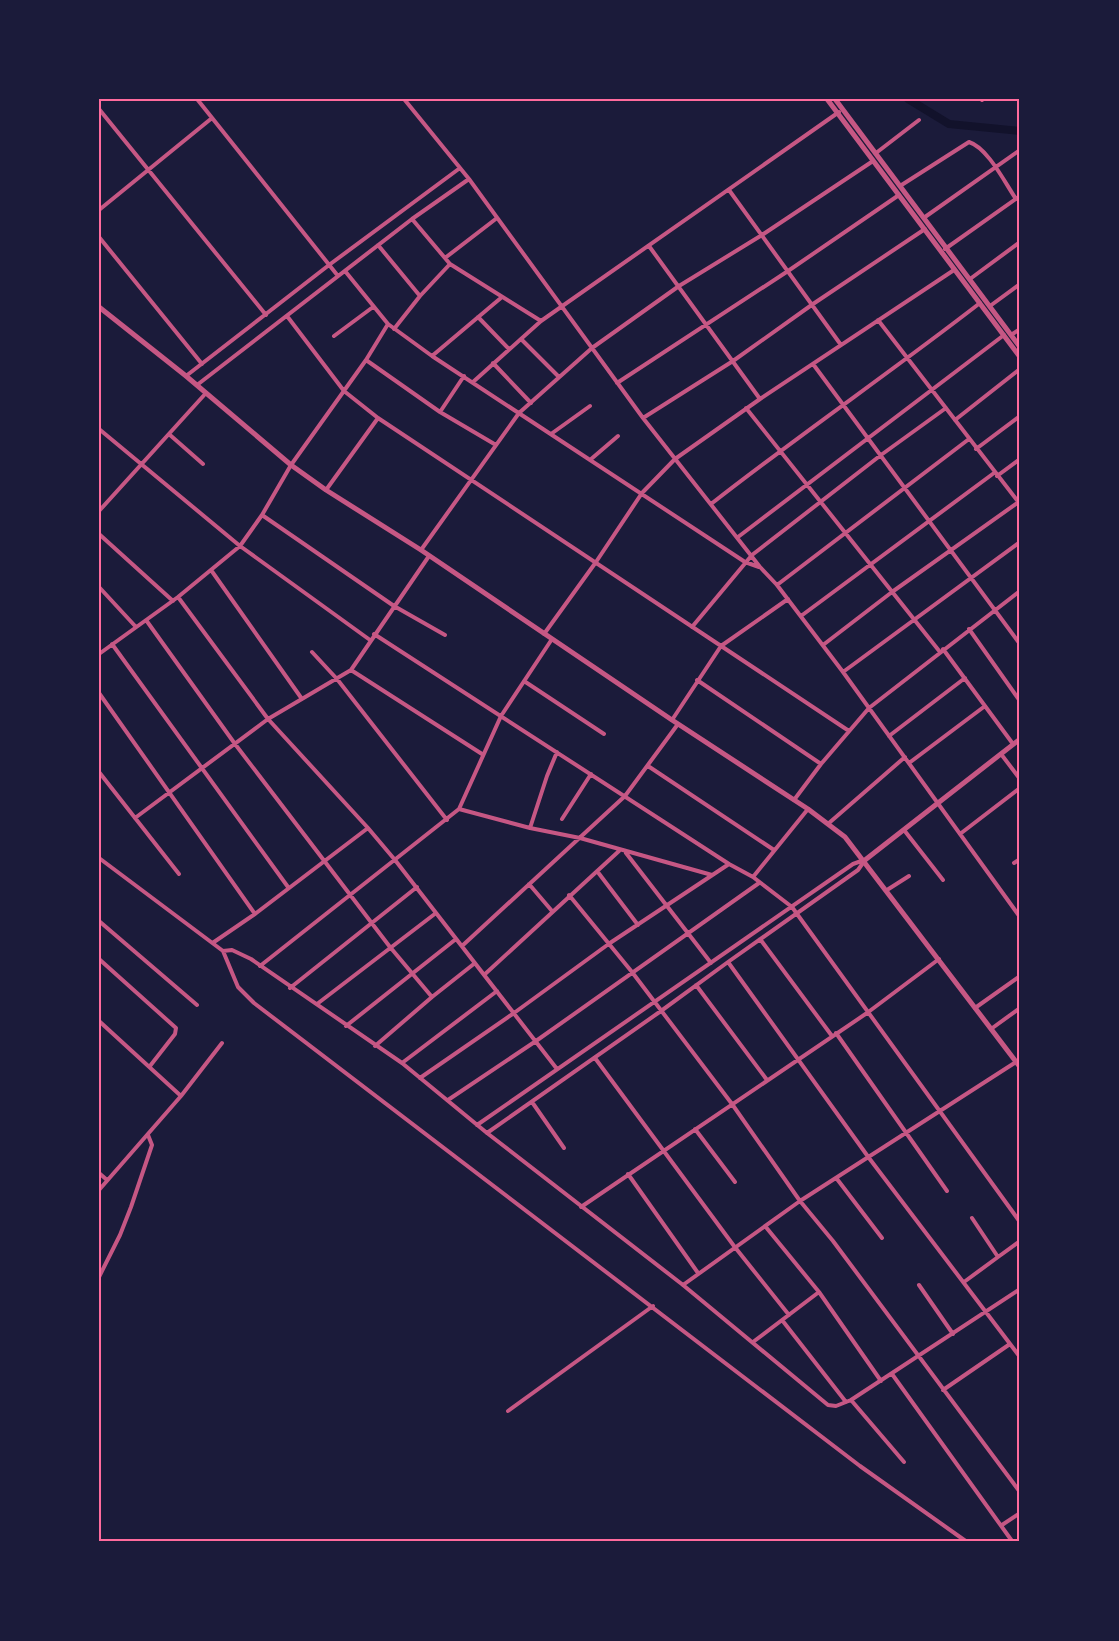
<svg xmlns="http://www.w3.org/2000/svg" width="1119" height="1641" font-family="'Open Sans',sans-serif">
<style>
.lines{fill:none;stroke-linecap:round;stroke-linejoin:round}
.canal{stroke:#12122b;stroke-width:8}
.minor{stroke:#c65784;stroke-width:4}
.tertiary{stroke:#c65784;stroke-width:5}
.neatline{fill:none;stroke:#ff6b9d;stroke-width:2}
</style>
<rect width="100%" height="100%" fill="#1b1b3a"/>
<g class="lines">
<!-- canal -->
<path class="canal" d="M908,99L949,124L1020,131"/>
<!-- minor -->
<path class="minor" d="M197,99L338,276
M404,99L469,179L643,418L760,567L777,585L843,672L1020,917
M982,100L983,99
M99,109L266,315
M876,153L919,120
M900,186L969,142C988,148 1005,183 1016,199
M729,190L841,345
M99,210L212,118
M925,217L1020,150
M412,219L450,264L541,321L839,112
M99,237L202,364
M378,245L420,296
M649,246L760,399
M945,249L1020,196
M445,258L497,218
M345,271L388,324L432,356L745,562L759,567
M970,279L1020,242
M990,306L1020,284
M287,316L344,391L378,418L849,731
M478,317L509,349
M878,320L1020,504
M394,329L420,296L450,264
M1011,335L1020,329
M334,336L373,307
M521,339L559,377
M432,356L502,297
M366,360L440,412L496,445
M493,363L531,403
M813,364L1020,644
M186,376L329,265L460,168
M473,382L541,321
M617,383L788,271L899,195
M197,385L412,219L469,179
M746,408L940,652
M440,412L464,376
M643,418L733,361L813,304L925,229
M955,420L1020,369
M99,429L240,546L370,640
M551,434L590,406
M170,435L203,464
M976,449L1020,416
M590,460L618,436
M997,476L1020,459
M326,490L378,418
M711,504C799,435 891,372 980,303
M99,511L206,393
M262,515L394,606L445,635
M99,534L173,601
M738,537L1004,335
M421,550L519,413L592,348L679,286L762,235L873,161
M211,570L302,699
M777,585L969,439
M99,587L136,627
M178,597L268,719L368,828L395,860L557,1069
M801,616L994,473
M146,620L235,744L390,947L432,997
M692,627L752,555L881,455L946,408
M969,629L1020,701
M374,634L729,864L753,877L792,907L1020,1222
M544,634L596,562L642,493L675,459L760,399L954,270
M112,644L288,887
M823,645L892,592L1020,501
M943,649L1013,744
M312,652L337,679L447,820
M99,654L178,597L240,546L262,515L291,465L366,360L388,324
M351,670L482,754
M843,672L1020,542
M697,680L821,764
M524,681L604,734
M99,693L255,914
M672,720L721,646L788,599
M889,736L965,678
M1001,754L1020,779
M909,763L985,706
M648,766L774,850
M99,772L179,874
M794,800L821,764L869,708L1020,591
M459,809L530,828L580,838L712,875
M135,818L268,719L351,670L429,556
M562,819L591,774
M829,823L905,757
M530,828L547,776L557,752
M904,830L943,880
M960,834L1020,788
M626,853L711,963
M99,858L223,951L238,987L254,1003L860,1466L967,1542
M1014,863L1020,859
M597,871L638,925
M753,877L808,809
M529,884L552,911
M887,890L909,876
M569,895L632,972L732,1104L800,1201L833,1241L1020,1492
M99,921L197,1005
M760,939L832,1036
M214,942L255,914L368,828
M462,946L625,796L678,724
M223,951L232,950L251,959L402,1063L487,1133L683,1285L828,1405L836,1406L851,1400L1020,1289
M99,959L176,1028L175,1034L150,1066
M728,962L869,1158L1020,1357
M260,966L459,809L501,716L552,639
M484,975L619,851
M696,985L767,1080
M290,988L417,887
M317,1004L436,913
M975,1008L1020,976
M99,1021L181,1096
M346,1026L456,939
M991,1029L1020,1008
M836,1033L947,1191
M375,1046L432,997L475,963
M595,1058L734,1246L789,1315
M402,1063L497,991
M420,1078L514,1013L610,943L729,864
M448,1100L536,1041L759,883
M532,1102L564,1148
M477,1125L853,864L864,860
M695,1129L735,1182
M487,1133L661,1011L728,962L858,870L865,860
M99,1173L107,1180
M628,1174L698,1273
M837,1179L882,1238
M99,1190L181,1096L222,1043
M581,1207L867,1013L939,959
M765,1226L819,1292L881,1381
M998,1257L1020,1241
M99,1277L120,1235L131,1207L152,1145L148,1135
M964,1282L998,1257L972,1218
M683,1285L800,1201L1016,1062
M919,1285L953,1334
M782,1320L846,1402
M753,1342L819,1292
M892,1374L1012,1541
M943,1390L1010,1344
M851,1400L904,1462
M508,1411L653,1306
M1002,1525L1020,1513"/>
<!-- tertiary -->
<path class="tertiary" d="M827,99L1020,357
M835,99L1020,347
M99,307L186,376L291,465L326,490L421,550L672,720L808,809L845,837L1020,1067
M865,860L1020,739"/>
</g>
<!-- border -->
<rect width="1119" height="1641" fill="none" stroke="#1b1b3a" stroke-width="201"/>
<rect x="100" y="100" width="918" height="1440" class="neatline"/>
</svg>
